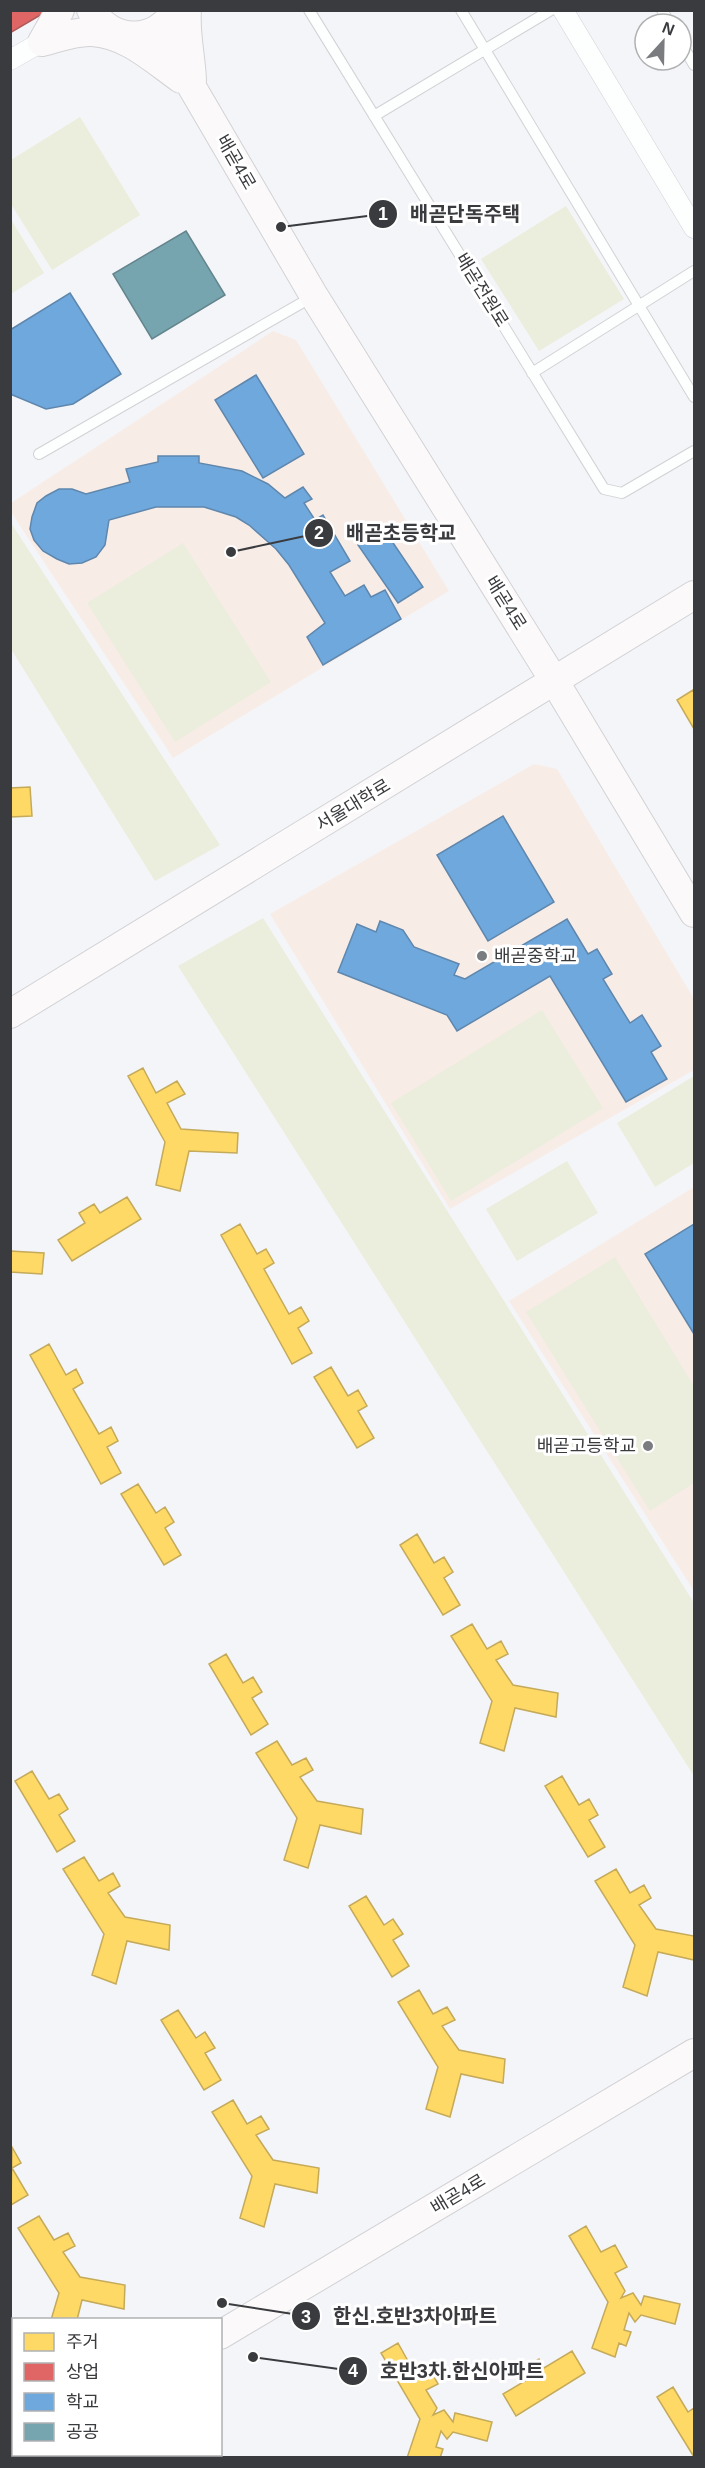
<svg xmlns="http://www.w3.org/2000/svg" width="705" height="2468" font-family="Helvetica,'Noto Sans KR',sans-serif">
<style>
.education{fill:#f8ece7}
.green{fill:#ebeddd}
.homes{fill:#ffd966;stroke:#c4aa5a;stroke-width:1.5}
.shops{fill:#e06666;stroke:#ae595a;stroke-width:1.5}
.schools{fill:#6fa8dc;stroke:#5f87ad;stroke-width:1.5}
.public{fill:#76a5af;stroke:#64858d;stroke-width:1.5}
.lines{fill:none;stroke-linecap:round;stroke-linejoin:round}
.lane-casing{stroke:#d2d2d5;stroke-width:12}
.street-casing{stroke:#d2d2d5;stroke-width:21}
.secondary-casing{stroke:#d2d2d5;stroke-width:30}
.lane{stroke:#fdfefe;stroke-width:10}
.street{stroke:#fdfefe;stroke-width:20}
.secondary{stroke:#fbf9fa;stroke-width:28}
.poi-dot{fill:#7b7c7f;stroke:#fff;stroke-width:2}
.labels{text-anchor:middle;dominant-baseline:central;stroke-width:6;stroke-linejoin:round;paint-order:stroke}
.street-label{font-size:18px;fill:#3a3b3e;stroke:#fff}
.poi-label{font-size:18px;fill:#3a3b3e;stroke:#fff;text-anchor:start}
.leader{fill:none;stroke:#3a3b3e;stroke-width:2}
.callout-dot{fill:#3a3b3e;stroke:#fff;stroke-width:2}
.mark-label{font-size:18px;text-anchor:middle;font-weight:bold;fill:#fff}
.callout-label{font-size:20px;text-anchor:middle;font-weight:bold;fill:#3a3b3e;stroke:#fff;stroke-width:6;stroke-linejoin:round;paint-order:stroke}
</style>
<rect width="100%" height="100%" fill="#f4f5f8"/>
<!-- education -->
<path class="education" d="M273,331L296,340L449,591L173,758L11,512V503Z
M534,764L557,769L694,999V1070L450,1209L270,914Z
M694,1187V1591L509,1301Z"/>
<!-- green -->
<path class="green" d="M80,117L140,215L52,270L11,204V160Z
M566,206L624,299L539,351L481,259Z
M10,218L44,273L11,294H10Z
M11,523L220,845L155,881L11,649Z
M183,543L271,682L175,742L87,603Z
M263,918L694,1603V1776L178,966Z
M542,1010L603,1108L451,1201L391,1103Z
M694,1076V1163L655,1187L617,1123Z
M567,1161L598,1213L517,1261L486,1209Z
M615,1257L694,1386V1483L650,1511L526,1312Z"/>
<!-- homes -->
<path class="homes" d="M693,690L694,693V729L677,700Z
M30,787L32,816L10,817V788Z
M143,1068L156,1093L177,1081L185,1094L167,1103L181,1129L238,1133L237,1153L189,1151L180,1191L156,1185L165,1142L128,1076Z
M127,1197L141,1219L72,1261L58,1240L85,1223L79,1213L94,1204L100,1213Z
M240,1224L257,1254L266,1249L274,1263L264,1269L289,1314L301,1307L309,1321L298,1328L312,1353L292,1364L221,1235Z
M10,1251L44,1253L42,1274L10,1272Z
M49,1344L66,1375L76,1369L83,1383L73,1389L99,1434L111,1427L118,1441L107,1447L121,1473L101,1484L30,1355Z
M331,1367L348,1396L358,1390L367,1406L358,1411L374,1438L357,1448L314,1377Z
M138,1484L156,1513L165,1507L174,1522L165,1528L181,1555L164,1565L121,1494Z
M417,1534L434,1563L444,1557L453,1572L444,1578L460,1605L443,1615L400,1545Z
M472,1624L487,1649L501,1641L508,1654L496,1660L513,1685L558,1693L556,1717L515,1708L504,1751L480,1743L492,1701L451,1636Z
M226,1654L243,1683L253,1677L262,1692L252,1698L268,1724L251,1735L209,1664Z
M277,1741L292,1765L306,1758L313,1770L300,1777L317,1801L363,1809L361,1834L320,1825L308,1868L284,1860L297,1818L256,1753Z
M32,1771L49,1799L59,1794L68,1809L59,1815L75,1841L57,1852L15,1781Z
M562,1776L579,1805L589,1799L598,1815L589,1820L605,1847L588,1857L545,1786Z
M84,1857L99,1881L113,1873L120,1886L108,1893L125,1917L170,1925L169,1950L127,1941L116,1984L92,1975L104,1934L63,1869Z
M616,1869L630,1893L644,1885L651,1898L639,1905L656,1929L694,1936V1960L658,1952L647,1996L623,1987L635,1945L595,1881Z
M366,1896L384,1925L393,1919L403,1934L393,1940L409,1966L392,1977L349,1906Z
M419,1990L433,2014L447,2007L455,2020L442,2026L459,2050L505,2059L503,2083L461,2074L450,2117L426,2109L438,2067L398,2002Z
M178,2010L196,2038L205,2032L215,2048L205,2053L221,2080L204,2090L161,2020Z
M233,2100L247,2124L261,2116L269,2129L256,2135L273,2160L319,2168L317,2193L275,2184L264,2227L240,2218L252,2176L212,2112Z
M12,2147L21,2163L12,2168L28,2195L11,2205Z
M39,2216L54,2240L68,2233L75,2246L63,2252L80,2277L125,2285L124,2309L82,2300L77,2320H51L59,2293L18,2228Z
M586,2226L601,2252L615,2245L627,2267L615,2273L625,2291L621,2298L633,2293L641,2305L644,2296L680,2304L675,2324L641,2315L635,2322L629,2313L624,2330L631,2332L626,2346L619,2343L615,2357L592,2348L608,2302L569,2236Z
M398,2343L413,2370L426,2363L438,2384L426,2390L437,2408L433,2415L444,2410L453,2422L455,2413L492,2422L487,2441L453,2432L447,2439L441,2431L436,2447L443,2449L440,2458H407L420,2419L381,2353Z
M572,2351L585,2373L516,2416L503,2394L530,2378L524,2368L539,2359L544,2368Z
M673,2387L688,2412L694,2408V2457L657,2397Z"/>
<!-- shops -->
<path class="shops" d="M10,10H49L10,33Z"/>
<!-- schools -->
<path class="schools" d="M70,293L121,374L73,404L46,409L10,394V330Z
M256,375L304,454L263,478L215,400Z
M158,456H199V463L242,471L268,484L285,498L303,487L312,499L304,503L315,520L323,515L350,561L330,572L345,596L364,585L371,597L385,590L401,619L323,665L307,637L325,623L289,565L276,549L249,525L236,517L204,507H156L109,520L105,545L96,557L82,563L69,564L57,559L43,551L34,540L30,529L32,517L37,503L46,496L59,489H72L86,494L130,482L126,469L158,462Z
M383,528L423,587L398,603L358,545Z
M503,816L554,902L488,941L437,855Z
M567,919L588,954L597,949L612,974L603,979L630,1023L642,1015L661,1046L651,1052L667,1079L626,1102L550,976L457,1031L447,1015L338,972L357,924L376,932L380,921L403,930L414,947L459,964L454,975L465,979Z
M694,1224V1334L645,1254Z"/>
<!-- public -->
<path class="public" d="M186,231L225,295L152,339L113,274Z"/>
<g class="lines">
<!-- lane casing -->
<g class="lane-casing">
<path id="lane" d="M309,10L604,489L622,493L694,451
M461,10L694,397
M662,10L670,24
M681,43L694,65
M374,116L551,10
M532,373L694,271
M39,454L312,297"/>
</g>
<!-- street casing -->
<g class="street-casing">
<path id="street" d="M563,10L694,228
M10,60L52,36"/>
</g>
<!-- secondary casing -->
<g class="secondary-casing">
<path id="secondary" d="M91,10C113,43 154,45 176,10
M187,10C185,33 191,56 192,80
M158,29L314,296L555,682L694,913
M42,42C58,38 75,31 92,32C127,34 154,60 181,79
M42,42L60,10
M10,1014L694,595
M220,2335L694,2053
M15,2458L20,2454"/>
</g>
<!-- lane -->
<use href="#lane" class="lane"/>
<!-- street -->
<use href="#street" class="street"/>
<!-- secondary -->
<use href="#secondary" class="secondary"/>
</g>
<!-- markers -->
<g class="poi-dot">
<circle cx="482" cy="956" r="6"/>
<circle cx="648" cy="1446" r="6"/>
</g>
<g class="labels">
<!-- street labels -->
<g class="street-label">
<text transform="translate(236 162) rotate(60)">배곧4로</text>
<text transform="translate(482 290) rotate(58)">배곧전원로</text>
<text transform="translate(506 603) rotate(58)">배곧4로</text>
<text transform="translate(353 805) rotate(-31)">서울대학로</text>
<text transform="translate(458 2194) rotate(-31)">배곧4로</text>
</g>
<!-- poi labels -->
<g class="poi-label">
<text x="494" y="956">배곧중학교</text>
<text x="636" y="1446" text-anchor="end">배곧고등학교</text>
</g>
</g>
<!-- callouts -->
<path class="leader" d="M281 227L383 214M231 552L319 533M222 2303L306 2316M253 2357L353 2371"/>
<g class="callout-dot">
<circle cx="281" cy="227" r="6"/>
<circle cx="231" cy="552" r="6"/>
<circle cx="222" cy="2303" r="6"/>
<circle cx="253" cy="2357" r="6"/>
<circle cx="383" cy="214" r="15"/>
<circle cx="319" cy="533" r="15"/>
<circle cx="306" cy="2316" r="15"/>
<circle cx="353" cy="2371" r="15"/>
</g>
<g class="mark-label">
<text x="383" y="220">1</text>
<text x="319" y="539">2</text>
<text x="306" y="2323">3</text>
<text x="353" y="2377">4</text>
</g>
<g class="callout-label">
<text x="465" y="221">배곧단독주택</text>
<text x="401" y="540">배곧초등학교</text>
<text x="415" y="2323">한신.호반3차아파트</text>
<text x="462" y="2378">호반3차.한신아파트</text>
</g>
<!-- border -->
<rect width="705" height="2468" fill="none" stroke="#3a3b3e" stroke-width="24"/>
<!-- legend -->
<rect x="12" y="2318" width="210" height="138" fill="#ffffff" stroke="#b0b1b2" stroke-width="1.5"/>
<rect x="24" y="2333" width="30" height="18" fill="#ffd966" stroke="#b0b1b2" stroke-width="1.5"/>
<text x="66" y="2348" font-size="18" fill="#3a3b3e">주거</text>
<rect x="24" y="2363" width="30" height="18" fill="#e06666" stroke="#b0b1b2" stroke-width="1.5"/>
<text x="66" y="2378" font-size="18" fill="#3a3b3e">상업</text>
<rect x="24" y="2393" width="30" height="18" fill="#6fa8dc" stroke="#b0b1b2" stroke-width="1.5"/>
<text x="66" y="2408" font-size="18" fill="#3a3b3e">학교</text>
<rect x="24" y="2423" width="30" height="18" fill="#76a5af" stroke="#b0b1b2" stroke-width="1.5"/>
<text x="66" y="2438" font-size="18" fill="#3a3b3e">공공</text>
<!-- north arrow -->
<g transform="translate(663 42) rotate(22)"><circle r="28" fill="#ffffff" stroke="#b0b1b2" stroke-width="1.5"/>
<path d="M0-4.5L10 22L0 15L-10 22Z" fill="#7b7c7f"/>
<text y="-9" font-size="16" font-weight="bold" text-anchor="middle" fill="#3a3b3e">N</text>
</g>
</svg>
